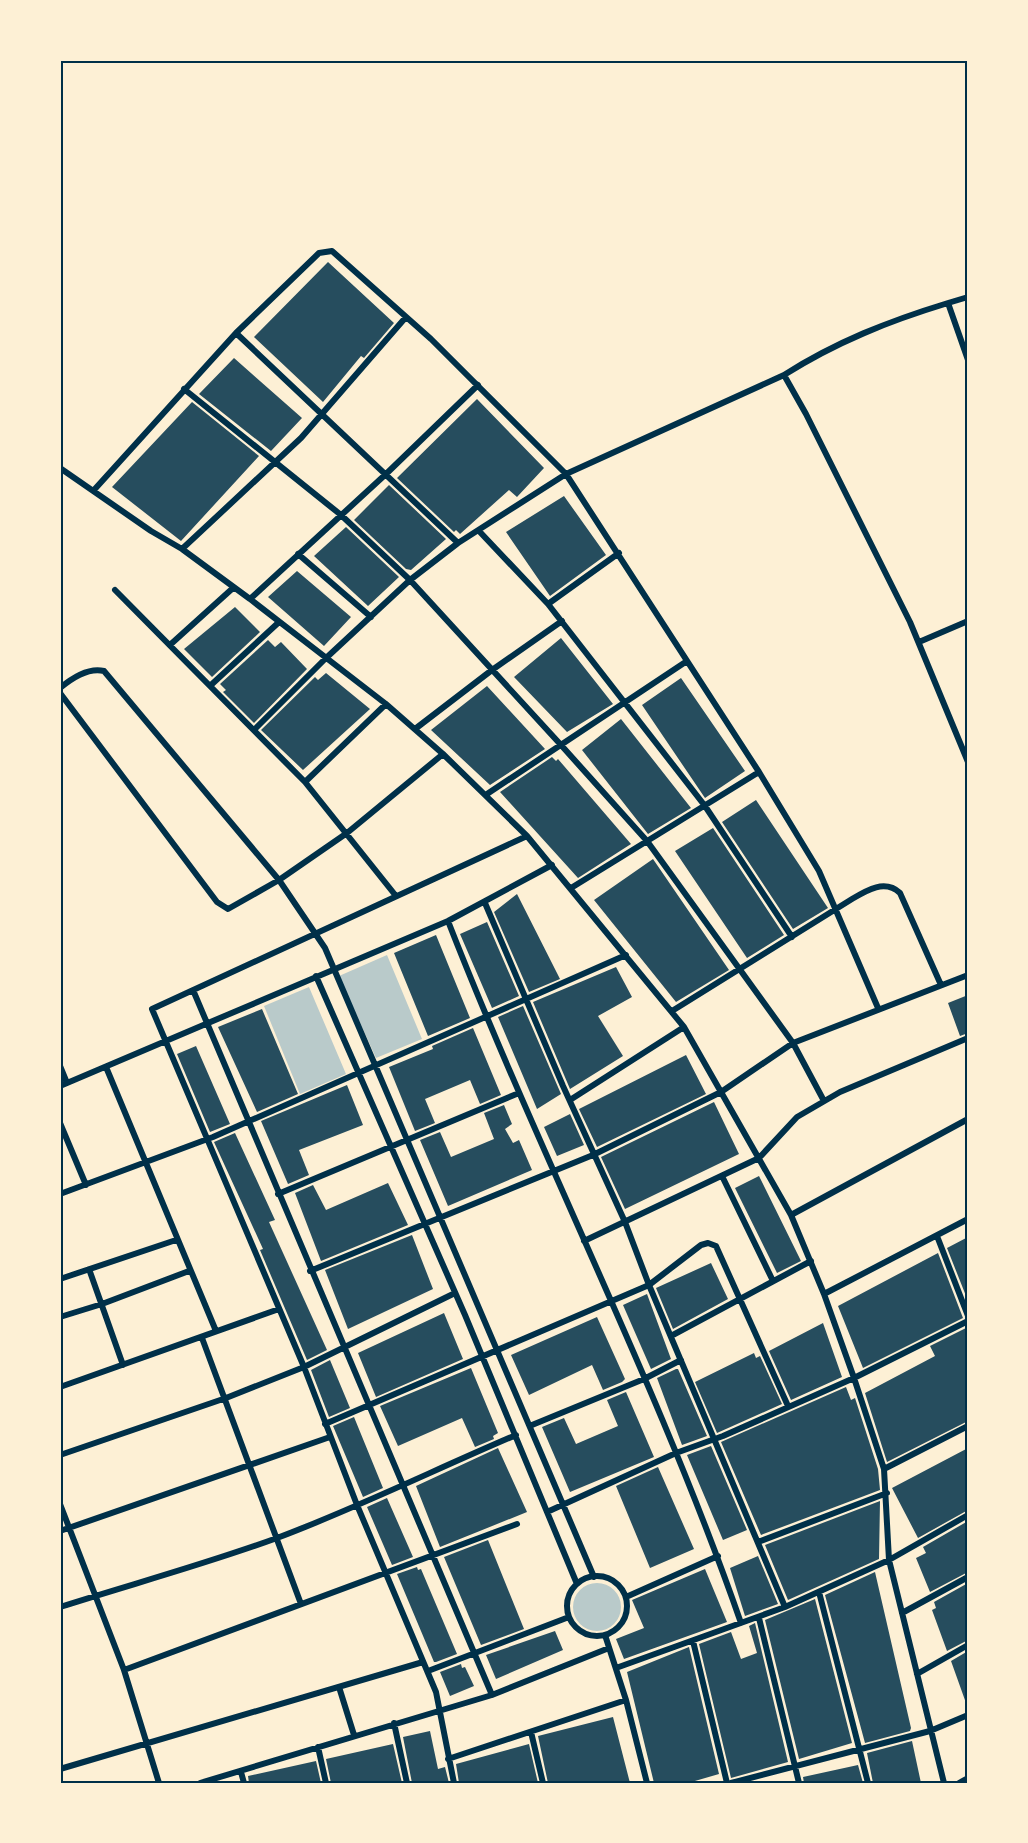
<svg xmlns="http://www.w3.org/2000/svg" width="1028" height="1843" font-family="Ubuntu,sans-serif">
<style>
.green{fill:#b9caca}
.building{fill:#264d5e}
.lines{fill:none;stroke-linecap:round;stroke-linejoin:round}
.minor{stroke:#003049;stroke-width:6}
.neatline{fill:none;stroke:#003049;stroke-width:2}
</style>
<rect width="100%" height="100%" fill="#fdf0d5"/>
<!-- green -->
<path class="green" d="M387,955L422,1039L376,1058L339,976Z
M309,987L346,1074L300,1094L264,1006Z
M573 1607a24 24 0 1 1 48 0a24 24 0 1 1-48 0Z"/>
<!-- building -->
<path class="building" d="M328,262L394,323L364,358L361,356L323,402L254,337Z
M234,358L302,418L271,451L199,394Z
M477,399L544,468L517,497L509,490L460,534L456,530L454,532L397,478Z
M192,402L259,456L181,541L112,487Z
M389,485L446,539L411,570L406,569L354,520Z
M564,496L606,555L550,596L506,532Z
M346,527L399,577L368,606L314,556Z
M297,571L351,617L324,646L268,597Z
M235,607L260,632L212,677L184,649Z
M561,638L613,704L567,732L514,677Z
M268,640L275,647L281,642L307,669L254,723L223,692L226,690L220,684Z
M326,673L370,709L303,770L261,730L315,677L318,680Z
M681,678L745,771L705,798L642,705Z
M487,686L545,749L490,785L431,730Z
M621,719L691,808L648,834L582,750Z
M552,757L556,761L558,759L631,844L578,878L500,792Z
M756,800L828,908L793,929L722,822Z
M713,828L784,935L747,958L675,851Z
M653,859L729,970L676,1002L594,900Z
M517,894L560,979L529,992L494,912Z
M487,922L519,996L492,1008L460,934Z
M436,935L470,1018L428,1036L394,953Z
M616,967L632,997L598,1016L623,1056L570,1089L533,1002Z
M968,995V1033L960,1036L948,1003Z
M523,1006L561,1094L537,1109L498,1017Z
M262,1009L298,1094L257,1112L218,1027Z
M473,1028L501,1095L480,1104L470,1080L425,1099L435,1123L415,1131L389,1067L433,1049L432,1046Z
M196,1046L230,1124L210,1132L177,1054Z
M686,1055L706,1094L597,1147L579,1109Z
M347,1085L363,1125L299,1150L309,1175L288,1184L261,1121Z
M714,1102L739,1154L625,1209L601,1157Z
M504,1105L512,1124L505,1129L513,1143L519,1140L532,1170L448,1206L420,1140L440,1132L451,1157L494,1139L484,1113Z
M570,1114L584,1145L557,1156L544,1127Z
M235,1133L275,1220L269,1222L327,1350L307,1360L260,1250L263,1249L214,1142Z
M759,1176L801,1261L777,1273L735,1188Z
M388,1183L408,1225L321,1261L295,1193L313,1185L326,1210Z
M412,1235L433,1289L348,1329L325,1270Z
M968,1237V1301L947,1248Z
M938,1253L963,1318L863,1368L838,1306Z
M711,1263L728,1299L673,1329L656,1288Z
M647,1294L671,1359L651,1369L623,1305Z
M444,1313L463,1359L376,1397L358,1353Z
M597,1317L625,1379L622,1382L603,1390L592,1365L529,1395L511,1355Z
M823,1323L842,1377L791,1400L769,1351Z
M968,1327V1421L887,1462L865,1393L935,1356L930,1346Z
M754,1353L756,1358L760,1356L782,1404L717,1433L695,1382Z
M330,1360L350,1408L329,1417L311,1370Z
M471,1368L498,1433L493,1436L494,1439L475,1447L462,1418L398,1446L380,1406Z
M676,1369H678L707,1436L682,1445L657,1378Z
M846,1387L851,1400L855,1398L878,1469L880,1490L761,1535L721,1442Z
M626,1392L654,1457L570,1492L542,1427L564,1418L576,1444L618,1426L607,1400Z
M354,1417L383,1488L363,1497L333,1426Z
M711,1446L747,1530L723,1540L687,1455Z
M498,1448L527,1512L440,1547L416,1486Z
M968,1448V1510L918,1538L892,1488Z
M658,1467L694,1549L650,1568L616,1486Z
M387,1498L413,1557L392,1565L367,1507Z
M880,1501L879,1559L788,1600L765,1545Z
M968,1521V1572L930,1592L916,1558L926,1553L923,1547Z
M488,1540L524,1629L481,1645L444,1557Z
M758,1556L778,1604L745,1616L730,1568Z
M417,1567L418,1570L421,1569L457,1654L436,1662H434L397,1574Z
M705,1569L727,1622L624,1659L616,1639L644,1628L632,1600Z
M875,1572L911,1728L910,1731L865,1743L825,1595Z
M968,1583V1640L947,1651L932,1610L936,1608L934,1602Z
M815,1599L852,1743L799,1759L765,1620Z
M755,1623L788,1762L731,1778L699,1644L731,1632L741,1659L757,1653L749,1626Z
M555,1631L563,1650L496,1679L486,1655Z
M689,1647L719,1774L688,1783H654L627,1672Z
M968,1651V1703H966L951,1661Z
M461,1664L462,1668L465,1667L474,1686L450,1696L440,1672Z
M613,1717L630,1783H548L538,1736Z
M430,1731L438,1769L445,1767L449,1783H412L403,1737Z
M912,1741L921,1783H873L867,1753Z
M393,1744L402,1783H331L326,1759Z
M529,1744L538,1783H459L456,1764Z
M316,1761L321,1783H249L248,1776Z
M858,1765L863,1783H804L803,1777Z"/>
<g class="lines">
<!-- minor -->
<path class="minor" d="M968,297L948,303L968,360
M948,303C889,321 836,342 784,375L806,414L910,622L968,762
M236,333L458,543
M184,389L341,515L410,580L561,745L647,841L793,1043L824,1101
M60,468L151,531L182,549L250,599L386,704L443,754L527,836L684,1027L791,1215L824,1294L854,1378L884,1469L889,1560L944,1783
M94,490L236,333L319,253L332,251L431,339L566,474L759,772L819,871L878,1008
M479,531L548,604L705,806L792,937
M182,549L301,438L406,317
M298,554L371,617
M115,590L305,782L396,896
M250,599L386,474L478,385
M548,604L619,553
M919,642L968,621
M171,644L233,588
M211,685L278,623
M60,688C72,678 88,667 104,671L279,880L325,948L594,1577
M60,693L217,902L228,909L279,880L347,833L443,754
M255,729L325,659L410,580L458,543L566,474L784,375
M415,729L492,670L562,621
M305,782L386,704
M487,794L687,661
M571,888L759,772
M448,921C540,1157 658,1384 741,1623
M316,976L465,1315L577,1584
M193,990L492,1695
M672,1011L852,899C867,890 885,879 900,893L941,985
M60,1066L67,1083
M106,1067L216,1331
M60,1086L448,921L552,865
M570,1100L684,1027
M60,1123L86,1185
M722,1176L773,1281
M60,1194L213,1137L626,955
M278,1194L519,1093
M791,1215L968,1119
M937,1236L968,1316
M584,1241L759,1158L797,1117L840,1092L968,1038
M89,1269L123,1365
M310,1271L593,1155L721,1092L793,1043L968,975
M60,1279L176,1240
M824,1294L968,1219
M60,1317L102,1304L189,1271
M671,1336L811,1261
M202,1338L301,1604
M60,1387L279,1309
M325,1424L649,1285L625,1222L563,1086L485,903
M532,1425L644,1379L681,1360
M60,1455L226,1398L304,1367L455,1293
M884,1469L968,1426
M60,1504L124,1670L159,1783
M547,1512L676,1453L723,1436L854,1378L968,1321
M60,1531L330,1437
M758,1542L887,1493
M567 1606a30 30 0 1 1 60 0a30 30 0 1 1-60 0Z
M819,1592L868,1783
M626,1597L718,1556
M60,1607C132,1584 206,1564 277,1538C357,1508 436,1469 516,1435
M785,1607L649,1285L701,1245L708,1243L716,1246L788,1406
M902,1613L968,1577
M759,1618L799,1783
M605,1635L626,1700L647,1783
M693,1641L727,1783
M616,1668L785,1607L889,1560L968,1515
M124,1670L517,1524
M428,1671L569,1617
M917,1674L968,1645
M339,1687L354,1735
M394,1723L407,1783
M531,1732L543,1783
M318,1747L326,1783
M448,1759L626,1700
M60,1769L423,1662
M241,1772L244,1783
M200,1783L492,1695L609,1648
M454,1783L436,1692L357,1505L304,1367L152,1009L527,836
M731,1783L930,1731L968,1715
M959,1783L968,1778"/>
</g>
<!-- border -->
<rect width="1028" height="1843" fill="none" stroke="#fdf0d5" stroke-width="123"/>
<rect x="62" y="62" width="904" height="1720" class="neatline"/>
</svg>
